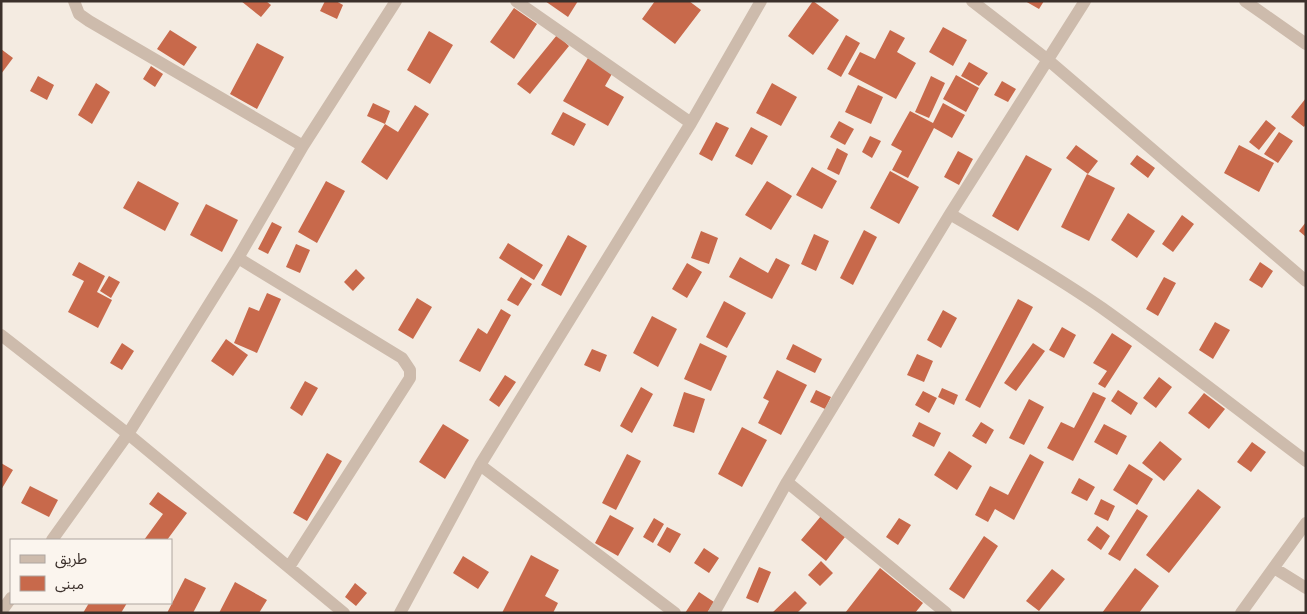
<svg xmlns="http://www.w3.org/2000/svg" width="1307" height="614" font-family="'Public Sans','Noto Sans Arabic',sans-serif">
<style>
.building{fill:#c8694b}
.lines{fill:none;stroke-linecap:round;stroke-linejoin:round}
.street{stroke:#cdbbac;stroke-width:12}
</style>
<rect width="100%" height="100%" fill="#f4ebe1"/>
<!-- building -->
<path class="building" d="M241,1H266L271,5L261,17Z
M325,1H336L343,5L337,19L320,11Z
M545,1H578L568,17Z
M655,1H689L701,10L675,44L642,19Z
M813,1L839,20L813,55L788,36Z
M1025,1H1044L1039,9Z
M514,8L537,24L514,59L490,42Z
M943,27L967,40L953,66L929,52Z
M170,30L197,47L184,66L157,49Z
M890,30L905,38L897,52L916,63L896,99L848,74L860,52L875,59Z
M429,31L453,45L430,84L407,70Z
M557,35L569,46L530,94L517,84Z
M846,35L860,43L841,77L827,69Z
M257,43L284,57L257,109L230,94Z
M1,49L13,58L1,74Z
M588,58L613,72L605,86L624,97L608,126L563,101Z
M969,62L988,73L979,86L961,76Z
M151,66L163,74L155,87L143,79Z
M956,75L979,88L966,112L943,99Z
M38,76L54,85L47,100L30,91Z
M931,76L945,83L929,118L915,112Z
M1002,81L1016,89L1008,102L994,95Z
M96,83L110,92L92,124L78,115Z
M772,83L797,97L781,126L756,113Z
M858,85L883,97L871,124L845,112Z
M1306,98V124L1304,127L1291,117Z
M373,103L390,111L385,124L367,116Z
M943,103L965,115L952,138L934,128L908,178L892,170L902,151L891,145L910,111L933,123Z
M415,105L429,114L387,180L361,162L385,124L398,132Z
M563,112L586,124L574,146L551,134Z
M1266,120L1276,128L1259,150L1249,142Z
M839,121L854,129L845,145L830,137Z
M716,122L729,128L712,161L699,154Z
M751,127L768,136L752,165L735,156Z
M1279,132L1293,141L1278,163L1264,154Z
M870,136L881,141L872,158L862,152Z
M1076,145L1098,161L1088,174L1066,158Z
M1239,145L1274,163L1259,192L1224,173Z
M837,148L848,154L839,175L827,169Z
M958,151L973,159L959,185L944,177Z
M1026,155L1052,169L1018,231L992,216Z
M1137,155L1155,168L1148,178L1130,164Z
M812,167L837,181L822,209L796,195Z
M890,171L919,187L899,224L870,208Z
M1087,174L1115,188L1089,241L1061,227Z
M138,181L179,203L165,231L123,208Z
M326,181L345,191L317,243L298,232Z
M767,181L792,196L771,230L745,215Z
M206,204L238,220L222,252L190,235Z
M1128,213L1155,231L1137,258L1111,240Z
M1182,215L1194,224L1173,252L1162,244Z
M272,222L282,227L268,254L258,249Z
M1306,222V237L1299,231Z
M864,230L877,237L853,285L840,278Z
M701,231L718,238L709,264L691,258Z
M814,234L829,241L816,271L801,264Z
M568,235L587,246L561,296L541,285Z
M508,243L543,265L534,280L499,258Z
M296,244L310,250L300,273L286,267Z
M740,257L768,273L776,258L790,265L772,299L729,277Z
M79,262L105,276L97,292L112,300L98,328L68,312L84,281L72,275Z
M1260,262L1273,271L1262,288L1249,280Z
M687,263L702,272L687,298L672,289Z
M356,269L365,278L353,291L344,282Z
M109,276L120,282L111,298L100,291Z
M521,277L532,284L518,306L507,300Z
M1164,277L1176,283L1158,316L1146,309Z
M267,293L281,299L257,353L234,343L249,307L259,311Z
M417,298L432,307L413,339L398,330Z
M1018,299L1033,307L980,408L965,400Z
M724,301L746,313L727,348L706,337Z
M501,309L511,315L480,372L459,361L478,328L487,334Z
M943,310L957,318L941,348L927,340Z
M652,316L677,329L658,367L633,353Z
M1215,322L1230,330L1213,359L1199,350Z
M1062,327L1076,335L1064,358L1049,350Z
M1112,333L1132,346L1105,388L1098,384L1107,371L1093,363Z
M226,339L248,355L233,376L211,361Z
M122,343L134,351L122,370L110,363Z
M700,343L727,356L711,391L684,379Z
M1033,343L1045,351L1016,391L1004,383Z
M793,344L822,359L815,373L786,359Z
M592,349L607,355L600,372L584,365Z
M917,354L933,361L924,382L907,375Z
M777,370L807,385L781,435L758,423L769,401L763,398Z
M505,375L516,382L499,407L489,400Z
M1159,377L1172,387L1156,408L1143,398Z
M305,381L318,388L302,416L290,408Z
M641,387L653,394L632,433L620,426Z
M942,388L958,395L954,405L938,397Z
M816,390L831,397L825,409L810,402Z
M1118,390L1138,403L1131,415L1111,401Z
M923,391L937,398L929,413L915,405Z
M684,392L705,399L694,433L673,426Z
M1093,392L1106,398L1073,461L1047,448L1061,422L1074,428Z
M1204,393L1225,409L1209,429L1188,413Z
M1029,399L1044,407L1024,445L1009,438Z
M919,422L941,433L934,447L912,436Z
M981,422L994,430L986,444L972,436Z
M443,424L469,440L445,479L419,462Z
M1104,424L1127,436L1117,455L1094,442Z
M742,427L767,440L742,487L718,474Z
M1160,441L1182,459L1164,481L1142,463Z
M1252,442L1266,452L1251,472L1237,462Z
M949,451L972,466L957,490L934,475Z
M327,453L342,461L307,521L293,513Z
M627,454L641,461L616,510L602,503Z
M1030,454L1044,462L1014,520L995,509L988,522L975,515L990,486L1008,495Z
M1,463L13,470L1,490Z
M1129,464L1153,479L1137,505L1113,490Z
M1079,478L1095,487L1087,501L1071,493Z
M30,486L58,500L49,517L21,503Z
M1198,489L1221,507L1169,573L1146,555Z
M158,492L187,513L167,540H144L163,514L149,504Z
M1101,499L1115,506L1108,521L1094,514Z
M1137,509L1148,516L1120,561L1108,554Z
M610,515L634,528L618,556L595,543Z
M821,516L845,537L826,561L801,540Z
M654,518L664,524L653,543L643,537Z
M899,518L911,525L898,545L886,537Z
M1097,526L1110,536L1101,550L1087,540Z
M667,527L681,534L670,553L657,545Z
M984,536L998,546L964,599L949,589Z
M704,548L719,558L709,573L694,563Z
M531,555L559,570L545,596L558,603L553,613H502Z
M463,556L489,572L478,589L453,573Z
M821,561L833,573L820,586L808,575Z
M759,567L771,572L758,603L746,598Z
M880,568L923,603L915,613H845Z
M1135,568L1159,586L1139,613H1102Z
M1052,569L1065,579L1039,611L1026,601Z
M185,578L206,588L193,613H167Z
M235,582L267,600L259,613H219Z
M355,583L367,593L356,606L345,597Z
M795,591L807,603L797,613H772Z
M699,592L714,602L707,613H685Z
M89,603H127L121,613H83Z"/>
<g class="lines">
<!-- street -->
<path class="street" d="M74,1L79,14L89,21L303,146
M516,1L691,123
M972,1L1048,60L1306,281
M1245,1L1306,44
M950,214C1001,244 1053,274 1102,308C1171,357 1238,410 1306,461
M238,258L402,358L410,370V378L289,567
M1,335L128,434L344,613
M480,465L675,613
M787,482L946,613
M52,540L128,434L238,258L303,146L396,1
M1274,568L1306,588
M1,612L11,598
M400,613L480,465L691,123L761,1
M714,613L787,482L950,214L1085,1
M1241,613L1306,523"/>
</g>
<!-- border -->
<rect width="1307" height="614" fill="none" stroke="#3b302b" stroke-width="5"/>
<!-- legend -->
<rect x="10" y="539" width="162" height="65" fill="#fbf5ee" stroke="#aea6a0"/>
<rect x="20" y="555" width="25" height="8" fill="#cdbbac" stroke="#aea6a0"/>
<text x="55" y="564" font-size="15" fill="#3b302b">طريق</text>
<rect x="20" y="576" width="25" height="15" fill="#c8694b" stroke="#aea6a0"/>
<text x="55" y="589" font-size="15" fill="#3b302b">مبنى</text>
</svg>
